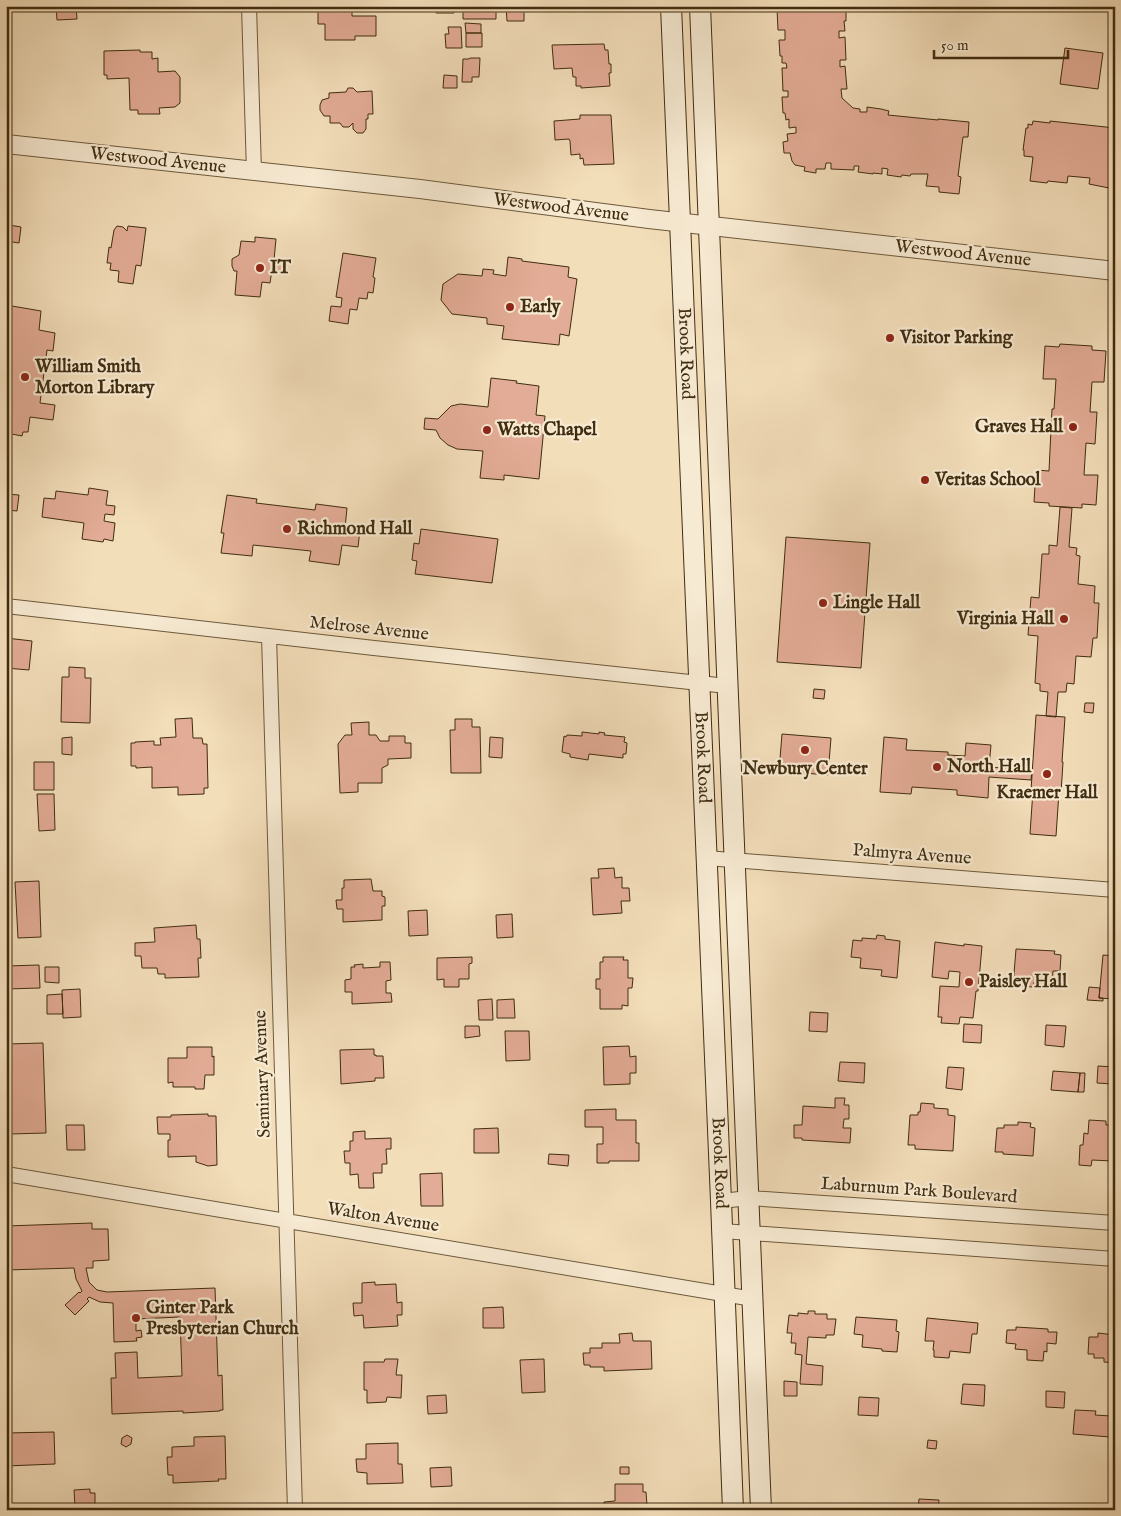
<svg xmlns="http://www.w3.org/2000/svg" width="1121" height="1516" font-family="'IM FELL English',serif">
<style>
.building{fill:#e3ac96;stroke:#402d10}
.lines{fill:none;stroke-linecap:round;stroke-linejoin:round}
.minor-casing{stroke:#6d593a;stroke-width:16}
.tertiary-casing{stroke:#6d593a;stroke-width:20}
.secondary-casing{stroke:#402d10;stroke-width:22}
.minor{stroke:#f7ead2;stroke-width:14}
.tertiary{stroke:#f7ead2;stroke-width:18}
.secondary{stroke:#f7ead2;stroke-width:20}
.poi-dot{fill:#8f2418;stroke:#f7ead2;stroke-width:2}
.labels{text-anchor:middle;dominant-baseline:central;stroke-width:4.5;stroke-linejoin:round;paint-order:stroke}
.street-label{font-size:18px;fill:#402d10;stroke:#f7ead2}
.poi-label{font-size:18px;font-weight:bold;fill:#402d10;stroke:#f7ead2;text-anchor:start}
</style>
<rect width="100%" height="100%" fill="#f3deba"/>
<filter id="stains"><feTurbulence type="fractalNoise" baseFrequency=".004" numOctaves="4"/><feColorMatrix values="0 0 0 0 .2 0 0 0 0 .09 0 0 0 0 .02 0 0 0 .5 -.17"/></filter>
<radialGradient id="worn" r=".72"><stop offset=".6" stop-color="#630" stop-opacity="0"/><stop offset="1" stop-color="#630" stop-opacity=".3"/></radialGradient>
<!-- building -->
<path class="building" d="M56,6H76L77,19L57,20Z
M324,6H352V16H376V36H355V40H325V24H318V8H324Z
M436,6H454V13H436Z
M463,6H496V19H463Z
M506,6H524V21H507Z
M773,6H846V21H844L845,31H839V38L845,37L846,60H840V67L845,66L847,89H841L842,98L853,108L860,109V112H867V107L881,109L889,111L888,115L938,120V119L969,122L968,137H963L958,176L961,177L959,194L939,192V187L926,186L928,174H911L910,176L902,175L901,177L887,175L888,169L882,168V174L873,173V174L858,172L859,166H854V170L831,169V163H826L825,169H816V173L804,171L805,167L795,165L792,161L790,153H784L783,142L788,141L787,134L796,133V127L789,128V119L786,120L785,113H783L782,97H788V91H783L782,68H787L786,63H782V56H780L779,40H785V30H778L777,9H773Z
M465,23L481,24V33H466Z
M448,27H461L462,48H446L445,34H449Z
M466,33H482V47H466Z
M604,44L605,50H608L609,64H611V73H609L610,86L581,88V86H576V77H573L572,68L554,69L552,45Z
M1065,48L1103,53L1098,89L1060,84Z
M140,50V52H152V59L158,58V72L175,71L180,77V103L175,107L159,108L160,114H138V110H130L129,78L107,79V75H104V51Z
M470,58H480L479,77H472V82H462L463,59H469Z
M444,75L457,76V88H443Z
M348,88H353L357,92L372,91L373,114H368V119H366V129L363,133H357L353,129V123L349,127H343L340,123H330V116H324L320,110V105L322,100L329,98V93L346,92Z
M580,115H611L614,164L584,165L583,158L580,159V154L571,155L570,141L569,139L555,140L554,121L580,119Z
M1033,121L1050,123V121L1115,128V191H1113L1114,189L1089,184L1090,178L1068,176L1067,183L1048,181L1047,183L1030,181L1033,157L1024,156V150H1023L1026,128H1028V124L1032,125Z
M6,219L9,220V225L21,227L19,243L6,241Z
M117,226L123,227L127,231L128,226L146,228L141,266L136,265L133,284L118,282L119,271L110,270L111,263H107L109,247L111,248L114,230Z
M255,237L276,239L274,260L287,261L286,272L272,270L270,283L262,282L260,297L235,295L237,271H234L232,266V259L239,255L241,241L255,242Z
M343,253L376,258L373,277L375,278L373,293L368,292L367,299L359,298L357,310L350,309L348,324L329,321L331,306L341,307L342,298L336,297Z
M508,257L522,259V261L569,267L568,277L577,279L569,336L560,334L559,345L502,339L504,326L487,324V318L452,314L441,300L443,284L458,274L482,276L483,269L494,270L493,274L506,276Z
M12,306L41,311L39,330L55,333L53,351L47,350L40,403L55,405L53,420L30,417L28,432H23L22,436L6,433V327H9Z
M1060,344L1092,346V350L1106,351L1104,382H1092L1090,412H1097L1095,444L1086,443L1084,475H1098L1096,505L1082,504V508L1049,506V503L1034,502L1036,470L1049,471L1052,409H1054L1056,379H1043L1045,346L1059,347Z
M491,378L517,381L516,383L539,386L536,415L545,416L539,479L504,475V480L480,478L483,451L457,449L448,445L440,438L436,430L424,429L425,418L438,419L451,406L460,404L488,407Z
M89,488L108,491L106,505L115,506L114,515L105,514L104,521L115,523L113,541L104,539L103,542L82,539L84,523L42,517L44,498L55,499L56,491L88,495Z
M6,494L19,495L17,511L6,510Z
M227,495L257,499L256,503L315,510L316,504L347,508L345,528L360,530L358,547L342,545L339,565L309,561L311,551L253,545L252,556L221,553L224,533H221Z
M1060,507L1072,508L1069,547L1077,548L1076,555L1080,556L1078,584L1095,586L1094,603H1099L1097,638H1093L1091,657L1076,656L1074,684L1067,683L1066,692H1058L1056,717L1046,716L1048,692L1040,691V684L1035,683L1038,636L1028,635L1031,597L1039,598L1042,554H1049V545L1057,546Z
M421,529L498,539L492,583L415,574L417,561L412,560L414,543L419,544Z
M786,537L870,543L861,668L777,662Z
M6,638L32,641L29,670L6,668Z
M69,667L85,668V678H91L90,723L61,722L62,677H69Z
M814,689L825,690L824,699L813,698Z
M1085,703H1094L1093,713L1084,712Z
M1036,715L1065,717L1062,762H1063L1062,778L1061,792H1059L1056,836L1030,834L1033,790H1031Z
M192,718L193,738H202L203,744H207L208,788H204V794L178,795V787L152,788V767L136,768V766H131V743H135V742L154,741V745H161L160,738L176,737L175,719Z
M455,719H472V727H480L481,773H451L450,730H455Z
M369,722V735H376L380,741H389V736H405V743H411V758L388,759V765L382,768V783H358V792L340,793L338,744L345,735H352L351,723Z
M582,732L599,734V732L605,733L604,735L625,737L624,742L627,743L626,754H623V758L589,754L588,760L570,757V754L562,752L564,736L566,737L567,735L582,736Z
M782,734L831,738L828,775L779,771Z
M72,737V755L62,754V738Z
M490,737L503,738L502,758L489,757Z
M884,737L907,739L906,750L948,752V755L965,756L966,743L991,745L989,767L1032,770L1031,780L989,777L988,798L957,795V790L912,787L911,794L880,792Z
M34,762H54V790H34Z
M37,794H54L55,830L39,831Z
M614,868L615,878L622,877V888H629L630,901H621L622,913L593,915L591,878H599L598,869Z
M371,879L373,891H382V896L385,897V906H382V920L343,922V909H337L336,900H342V888H344V880Z
M39,881L41,937L18,938L15,882Z
M427,910L428,935L409,936L408,911Z
M512,914L513,937L497,938L496,915Z
M196,925L197,939H200L201,958H198L199,977L165,978V974H158L157,968H142L141,956H135V943L155,942L154,928Z
M877,935L885,936V939L900,941L897,978L881,976L882,970L860,968L861,958L851,957L853,940L862,941V938L876,939Z
M935,942L964,946V944L982,946L978,991H976L973,1018L960,1017L959,1024L941,1023L942,1017H938L940,986L959,987L960,972L949,971L948,979L932,977Z
M1016,949L1055,951L1054,954L1061,955L1060,971H1053L1052,984L1034,982V987L1013,986Z
M1103,955L1115,956V999L1099,998Z
M472,957V963L469,964V979H459V987H444V979L437,980V958Z
M603,957H624L623,960H628V978H633L632,988H628V1006L622,1005V1009H600V989H596V979H600V962H603Z
M380,962H390L391,980L386,981V993H391L392,1002L352,1004V992H345V980L351,979V967H355L354,965L363,964V968L380,967Z
M39,965L40,988L6,989V966Z
M45,967H59V983L45,982Z
M1089,987L1100,988L1099,998H1103V1001L1087,1000Z
M80,989L81,1017L63,1018L62,990Z
M62,994L63,1014H47V995Z
M492,999L493,1020H479L478,1000Z
M514,999L515,1018H497V1000Z
M810,1012L828,1013L827,1032L809,1031Z
M964,1024L982,1025L981,1043L963,1042Z
M1046,1025L1066,1026L1064,1047L1045,1045Z
M465,1026H479L480,1036L465,1038Z
M505,1031H529L530,1060L506,1061Z
M43,1043L46,1133L10,1134L7,1044Z
M629,1046L630,1057L636,1056V1073H630V1084L604,1085L603,1047Z
M187,1047H212V1057L214,1056V1075H205L204,1089H195V1087H173V1082L168,1083V1058H187Z
M374,1049V1055H376V1056H383L384,1078H375V1081L341,1084L340,1050Z
M840,1062L865,1063L864,1083L838,1081Z
M1098,1066L1115,1067L1113,1084L1097,1083Z
M948,1067L964,1068L962,1090L946,1088Z
M1053,1071L1080,1073L1078,1092L1051,1090Z
M1080,1073H1085L1084,1092H1078Z
M835,1098H845L844,1105H849V1119H844L843,1128H851L850,1143L802,1140V1138H794V1125H802L803,1106L835,1108Z
M921,1103L934,1104V1108L948,1109V1115L955,1116L953,1151L915,1149V1145H908L910,1115H918V1112H920Z
M616,1109V1120H636V1143H639V1161H609V1163H597V1144H603V1127H585V1110Z
M208,1114V1116H216L217,1165L208,1166L196,1162V1156L168,1157V1140H170V1134H158L157,1117H171V1115Z
M1089,1120L1106,1121V1125H1114L1112,1161L1092,1160L1091,1166L1079,1165L1080,1145H1083L1084,1133L1088,1134Z
M1018,1122L1031,1123L1030,1127L1035,1128L1033,1156L1003,1154V1152H995L997,1128H1004V1125H1018Z
M66,1125H84L85,1150H67Z
M498,1128L499,1153H474V1129Z
M365,1131V1139L391,1138V1149H386L387,1164H382V1173H373L374,1188H359L358,1174L350,1175V1163H345L344,1151H350V1141H353V1132Z
M549,1154L569,1155L568,1166L548,1164Z
M442,1173L443,1206H421L420,1174Z
M6,1223V1226L92,1223V1229H108L109,1260L93,1261V1268H86L89,1282L97,1290L107,1292L215,1288L218,1376L222,1375L223,1410H220V1411L183,1413V1411L112,1414L111,1378H116L115,1353L137,1352L138,1378L182,1376L180,1317L136,1319V1331L141,1330L142,1337L136,1338L137,1341L114,1342L113,1303L100,1302L89,1297L87,1299L89,1301L75,1315L65,1305L79,1292L80,1293L82,1291L76,1279L74,1268L6,1270Z
M375,1282V1285L396,1284L397,1303L402,1302V1315H397L398,1326L364,1328L363,1315L354,1316L353,1303H362V1283Z
M503,1307L504,1328H483V1308Z
M808,1311H815V1314H827V1319H836L834,1335H826V1338L808,1337L806,1364L823,1366L822,1385L800,1384L802,1355L795,1354L796,1343H791L792,1333H787L789,1315L798,1316V1313L808,1314Z
M856,1317L897,1320L896,1331L899,1332L897,1352L882,1351V1349L862,1347L863,1335L854,1334Z
M927,1318L978,1323L977,1334H972L970,1353L950,1351L949,1358L934,1357V1350H933L934,1341H925Z
M1016,1327L1048,1329V1332H1057L1056,1344L1047,1343V1352L1044,1351L1043,1361L1027,1360V1350L1015,1349L1016,1344L1006,1343L1007,1330H1016Z
M632,1333L633,1341H651L652,1369L604,1371V1367H590V1365H584L583,1353H590V1348H602V1343H620L619,1334Z
M1098,1333L1115,1335V1363L1104,1362V1358H1094V1354H1088L1089,1337H1098Z
M385,1359H398L396,1375H402L401,1398L387,1397L386,1402L367,1403V1390H364V1362H384Z
M544,1359L545,1392L522,1393L520,1360Z
M784,1381L797,1382V1396H784Z
M963,1384L985,1385L984,1406L961,1404Z
M1046,1391L1065,1392L1064,1408L1046,1407Z
M446,1395L447,1413L428,1414L427,1396Z
M859,1397L879,1398L878,1416L858,1415Z
M1075,1410L1096,1411L1095,1415L1111,1416L1110,1437L1073,1434Z
M54,1432L55,1464L6,1466V1433Z
M127,1435L132,1438L131,1444L126,1447L121,1444L122,1438Z
M225,1436L226,1479H218L219,1481L173,1483V1475H168L167,1457H172V1447L194,1446V1437Z
M928,1440L937,1441L936,1449L927,1448Z
M398,1443V1464H402L403,1483L367,1484V1473L357,1472L356,1459H366V1444Z
M451,1467L452,1486L431,1487L430,1468Z
M620,1467H629V1474H620Z
M615,1484H643V1492H646L647,1505H649V1510H604V1502L615,1501Z
M90,1489V1493H95V1505L75,1506L74,1490Z
M919,1499L939,1500L938,1510H918Z
M431,1505H449V1510H431Z
M1086,1505L1100,1506V1510H1085Z
M453,1506H465V1510H453Z"/>
<g class="lines">
<!-- minor casing -->
<g class="minor-casing">
<path id="minor" d="M249,6L254,172
M6,606L374,648L727,686
M269,636L295,1510
M706,858L1115,890
M6,1174L753,1299
M721,1201L749,1198L1115,1223
M722,1231L1115,1259"/>
</g>
<!-- tertiary casing -->
<g class="tertiary-casing">
<path id="tertiary" d="M6,144L420,189L649,219L1115,271"/>
</g>
<!-- secondary casing -->
<g class="secondary-casing">
<g id="secondary">
<path id="s1" d="M671,6L721,1201L733,1510"/>
<path d="M700,6L761,1510"/>
</g>
</g>
<!-- minor -->
<use href="#minor" class="minor"/>
<!-- tertiary -->
<use href="#tertiary" class="tertiary"/>
<!-- secondary -->
<use href="#secondary" class="secondary"/>
</g>
<!-- markers -->
<g class="poi-dot">
<circle cx="260" cy="268" r="5"/>
<circle cx="510" cy="307" r="5"/>
<circle cx="890" cy="338" r="5"/>
<circle cx="25" cy="377" r="5"/>
<circle cx="1073" cy="427" r="5"/>
<circle cx="487" cy="430" r="5"/>
<circle cx="925" cy="480" r="5"/>
<circle cx="287" cy="529" r="5"/>
<circle cx="823" cy="603" r="5"/>
<circle cx="1064" cy="619" r="5"/>
<circle cx="805" cy="750" r="5"/>
<circle cx="937" cy="767" r="5"/>
<circle cx="1047" cy="774" r="5"/>
<circle cx="969" cy="982" r="5"/>
<circle cx="136" cy="1318" r="5"/>
</g>
<g class="labels">
<!-- street labels -->
<g class="street-label">
<text transform="translate(158 161) rotate(6)">Westwood Avenue</text>
<text transform="translate(561 208) rotate(7)">Westwood Avenue</text>
<text transform="translate(963 254) rotate(6)">Westwood Avenue</text>
<text stroke="none"><textPath href="#s1" startOffset="348">Brook Road</textPath></text>
<text transform="translate(369 629) rotate(6)">Melrose Avenue</text>
<text stroke="none"><textPath href="#s1" startOffset="752">Brook Road</textPath></text>
<text transform="translate(912 855) rotate(4)">Palmyra Avenue</text>
<text transform="translate(263 1074) rotate(-92)">Seminary Avenue</text>
<text stroke="none"><textPath href="#s1" startOffset="1158">Brook Road</textPath></text>
<text transform="translate(919 1191) rotate(4)">Laburnum Park Boulevard</text>
<text transform="translate(383 1218) rotate(9)">Walton Avenue</text>
</g>
<!-- poi labels -->
<g class="poi-label">
<text x="270" y="268">IT</text>
<text x="520" y="307">Early</text>
<text x="900" y="338">Visitor Parking</text>
<text x="35" y="367">William Smith<tspan x="35" dy="21">Morton Library</tspan></text>
<text x="1063" y="427" text-anchor="end">Graves Hall</text>
<text x="497" y="430">Watts Chapel</text>
<text x="935" y="480">Veritas School</text>
<text x="297" y="529">Richmond Hall</text>
<text x="833" y="603">Lingle Hall</text>
<text x="1054" y="619" text-anchor="end">Virginia Hall</text>
<text x="947" y="767">North Hall</text>
<text x="805" y="769" text-anchor="middle">Newbury Center</text>
<text x="1047" y="793" text-anchor="middle">Kraemer Hall</text>
<text x="979" y="982">Paisley Hall</text>
<text x="146" y="1308">Ginter Park<tspan x="146" dy="21">Presbyterian Church</tspan></text>
</g>
</g>
<!-- margin -->
<rect width="1121" height="1516" fill="none" stroke="#f3deba" stroke-width="25"/>
<rect x="8" y="8" width="1106" height="1501" fill="none" stroke="#402d10" stroke-width="2.5"/>
<rect x="12" y="12" width="1096" height="1491" fill="none" stroke="#402d10"/>
<!-- scale -->
<path d="M934 50v8h134v-8" fill="none" stroke="#402d10" stroke-width="2.5"/>
<text x="941" y="50" font-size="15" fill="#402d10" stroke="#f7ead2" stroke-width="4" paint-order="stroke">50 m</text>
<rect width="100%" height="100%" filter="url(#stains)"/>
<rect width="100%" height="100%" fill="url(#worn)"/>
</svg>
